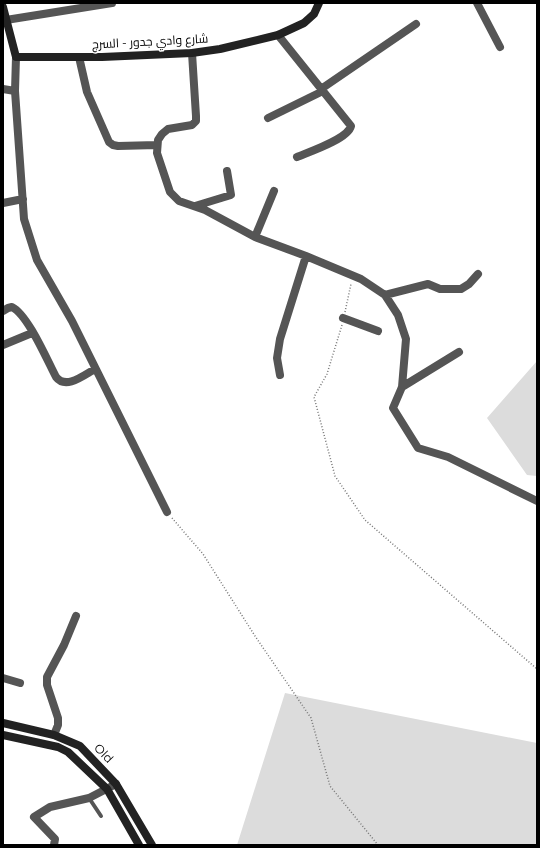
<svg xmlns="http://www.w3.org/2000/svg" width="540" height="848" font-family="Montserrat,Cairo,sans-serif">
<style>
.green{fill:#dcdcdc}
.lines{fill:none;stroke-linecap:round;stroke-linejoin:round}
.path{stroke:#777;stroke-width:1.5;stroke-dasharray:1 2;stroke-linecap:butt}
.lane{stroke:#555;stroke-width:4}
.street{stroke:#555;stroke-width:8}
.secondary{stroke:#222;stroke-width:8}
.labels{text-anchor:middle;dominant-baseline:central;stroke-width:3;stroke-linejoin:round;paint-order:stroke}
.street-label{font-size:12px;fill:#000;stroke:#fff}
</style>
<rect width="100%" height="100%" fill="#fff"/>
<!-- green -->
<path class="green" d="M537,361V476L527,475L487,418Z
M285,693L537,743V845H237Z"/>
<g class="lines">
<!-- path -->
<path class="path" d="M345,312L351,284
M342,325L327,374L314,397L335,476L365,520L537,669
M172,518L203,554L255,636L311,718L330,786L378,845"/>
<!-- lane -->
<path class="lane" d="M89,798L101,816"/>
<!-- street -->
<path class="street" d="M477,3L500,47
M6,20L112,3
M278,35L351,126C348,139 309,152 297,157
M192,53L196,116V121L192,125L168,129L162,134L158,140L157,153L170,192L179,201L205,210L255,237L306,256L361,279L385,295L398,315L406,339L402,387L393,408L418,448L448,457L537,501
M16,57L15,91L24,219L37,260L72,321L167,512
M79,57L87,92L109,142L113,145L118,146L157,145
M3,89L15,91
M321,89L416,24
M268,118L323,91
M3,203L23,199
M195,206L231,195L227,171
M255,237L274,191
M385,295L428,284L440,289H461L469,284L478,274
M3,311L8,308L12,307C28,315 47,360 56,377C66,390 84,375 95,369
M343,318L378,331
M3,345L32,333
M280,375L277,358L280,339L306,256
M402,387L459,352
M3,678L20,683
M54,735L58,725V718L47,685V677L64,645L76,616
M54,845L55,839L34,817L50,807L89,798L116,784"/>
<!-- secondary -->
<path class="secondary" d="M3,7L16,57H102L192,53L220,49L278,35L304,23L314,14L319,3
M3,723L54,735L80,746L116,784L152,845
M3,735L58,747L68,752L107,789L139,845"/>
</g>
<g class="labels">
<!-- street labels -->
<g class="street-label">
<text transform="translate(150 41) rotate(-3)">شارع وادي جدور - السرج</text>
<text transform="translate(104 753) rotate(46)">Old</text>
</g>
</g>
<!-- border -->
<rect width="540" height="848" fill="none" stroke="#000000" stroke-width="8"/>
</svg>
